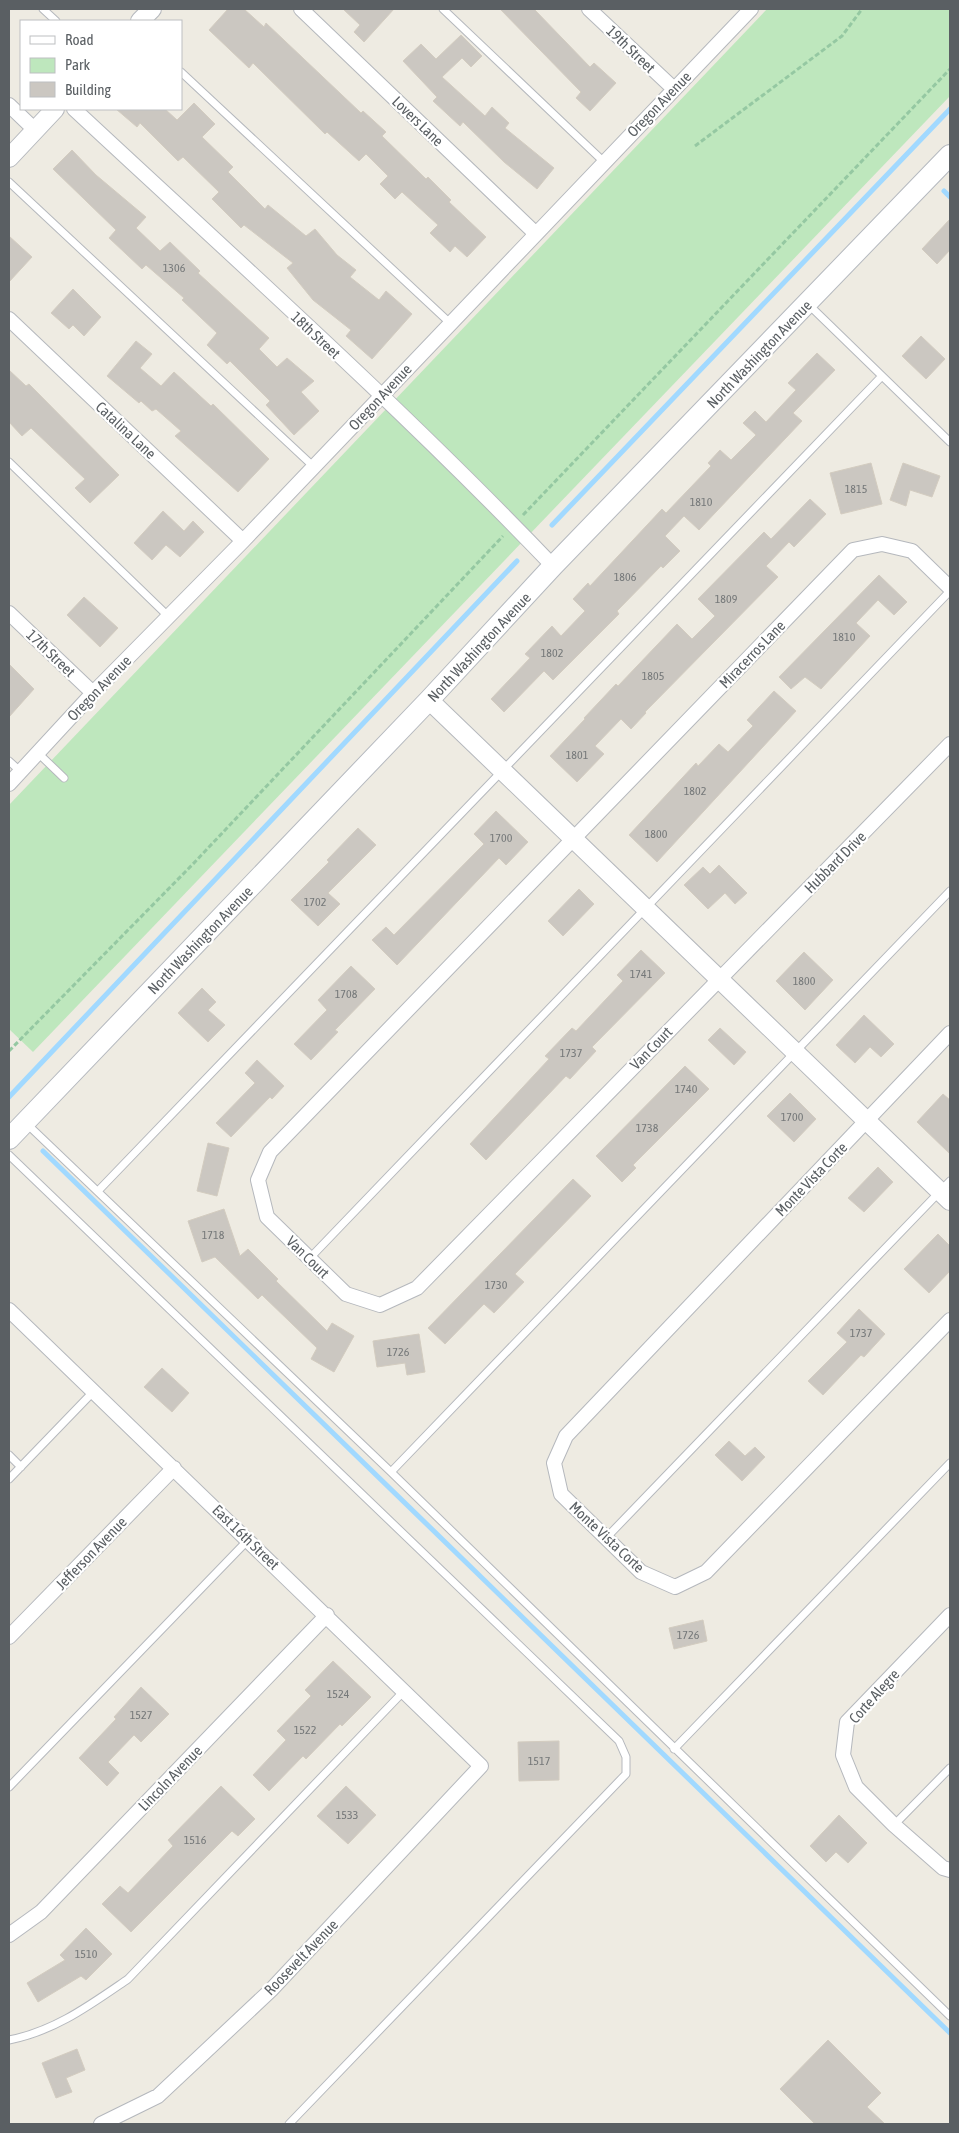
<svg xmlns="http://www.w3.org/2000/svg" width="959" height="2133" font-family="'Asap Condensed',sans-serif">
<style>
.green{fill:#bee7bd}
.lines{fill:none;stroke-linecap:round;stroke-linejoin:round}
.stream{stroke:#a1d9ff;stroke-width:5}
.building{fill:#cbc7c1;stroke:#d3ccc0}
.service-casing{stroke:#b5b8bd;stroke-width:9}
.minor-casing{stroke:#b5b8bd;stroke-width:16}
.tertiary-casing{stroke:#b5b8bd;stroke-width:20}
.secondary-casing{stroke:#b5b9bf;stroke-width:22}
.path{stroke:#95c8a2;stroke-width:3;stroke-dasharray:5 2.5;stroke-linecap:butt}
.service{stroke:#fff;stroke-width:7}
.minor{stroke:#fff;stroke-width:14}
.tertiary{stroke:#fff;stroke-width:18}
.secondary{stroke:#fff;stroke-width:20}
.labels{text-anchor:middle;dominant-baseline:central;stroke-width:4.5;stroke-linejoin:round;paint-order:stroke}
.number-label{font-size:12px;fill:#76797a}
.street-label{font-size:15px;fill:#5a5f63;stroke:#fff}
</style>
<rect width="100%" height="100%" fill="#eeebe2"/>
<!-- green -->
<path class="green" d="M767,9H950V96L33,1052L9,1029V805Z"/>
<g class="lines">
<!-- stream -->
<path class="stream" d="M944,191L950,197
M552,525L950,109
M9,1097L517,561
M43,1151L950,2033"/>
</g>
<!-- building -->
<path class="building" d="M228,9H244L264,27L266,23L361,113L363,111L386,132L382,136L426,179L428,177L451,200L449,202L486,237L467,257L455,246L450,252L430,233L438,225L402,192L395,199L380,184L388,176L366,154L359,161L327,132L325,134L253,63L249,68L209,30Z
M343,9H394L364,42L354,32L360,25Z
M500,9H534L590,67L594,63L616,83L590,111L576,98L581,92Z
M461,35L482,56L471,67L462,58L442,77L485,116L492,107L509,123L505,128L554,168L537,189L504,162L463,122L460,126L433,101L437,97L403,61L421,44L436,59Z
M194,103L215,124L202,137L233,167L228,172L265,209L268,205L306,236L315,229L337,255L356,270L350,277L379,300L386,291L412,314L372,359L346,336L351,330L313,300L287,268L293,263L244,225L241,228L212,199L219,192L183,157L178,161L140,123L137,127L116,109H165L177,120Z
M72,150L96,175L146,217L136,228L160,251L170,242L200,271L198,273L269,338L259,349L277,367L287,358L314,381L301,392L319,411L294,435L266,405L270,401L230,361L227,364L207,345L217,333L182,300L184,298L146,265L142,269L109,238L116,230L53,169Z
M950,219V250L937,264L922,249Z
M9,236L32,257L9,282Z
M73,289L101,317L84,336L73,325L69,329L51,313Z
M921,336L945,359L926,379L902,356Z
M136,341L152,354L140,368L161,386L174,372L211,406L213,404L269,459L238,492L175,436L181,431L156,409L152,411L141,401L139,403L107,376Z
M817,353L835,370L793,413L802,421L699,530L684,516L665,536L680,551L663,568L661,566L617,611L619,614L553,680L544,671L504,712L491,699L530,658L525,654L552,626L561,636L585,611L573,599L588,583L590,586L662,509L666,513L711,466L708,463L720,450L731,460L756,435L743,423L755,411L766,422L796,390L788,383Z
M9,370L26,386L29,384L119,475L90,503L75,488L85,479L31,428L22,436L9,422Z
M871,463L882,504L841,514L830,473Z
M903,463L940,476L932,497L910,490L906,506L890,500Z
M810,499L826,514L794,547L789,542L766,566L778,577L645,712L646,713L631,729L621,719L595,746L604,754L577,782L550,756L585,719L584,718L616,684L618,686L677,624L692,639L715,616L698,599L764,532L771,539Z
M163,511L184,531L193,521L204,532L180,557L166,545L152,560L134,543Z
M879,575L907,602L894,615L878,600L856,623L870,636L821,689L805,677L791,689L779,677Z
M84,597L118,628L100,647L67,615Z
M9,664L34,689L9,717Z
M774,691L796,711L657,862L629,835L696,763L698,766L719,744L728,752L753,726L747,720Z
M496,811L528,842L506,865L499,858L397,965L372,940L386,927L394,935L484,844L474,834Z
M358,828L376,845L328,893L340,904L318,926L291,900L329,862L327,860Z
M719,865L747,893L735,904L725,893L708,909L684,885L703,867L710,874Z
M579,889L594,904L563,936L548,921Z
M641,950L665,973L592,1047L596,1051L570,1079L566,1076L486,1160L470,1144L549,1059L545,1056L572,1028L576,1031L623,981L617,975Z
M804,952L833,980L805,1010L776,981Z
M351,966L375,989L335,1030L338,1032L311,1060L294,1044L327,1010L318,1000Z
M202,988L216,1002L208,1010L225,1025L208,1042L178,1013Z
M864,1015L894,1044L881,1057L870,1047L855,1063L836,1045Z
M720,1028L746,1052L734,1065L708,1040Z
M257,1060L284,1086L272,1099L270,1097L231,1137L216,1123L255,1083L245,1073Z
M685,1066L709,1089L633,1165L636,1168L622,1182L596,1156Z
M790,1093L816,1119L794,1142L767,1116Z
M943,1094L950,1100V1154L917,1122Z
M208,1143L229,1148L217,1196L197,1191Z
M878,1167L893,1182L864,1212L848,1198Z
M573,1179L591,1196L515,1274L524,1282L494,1313L484,1304L445,1344L428,1328Z
M224,1209L240,1256L248,1249L278,1279L276,1281L327,1331L332,1323L354,1336L334,1372L311,1359L317,1348L262,1295L258,1299L215,1257L202,1262L188,1221Z
M938,1234L950,1246V1271L929,1293L904,1269Z
M859,1309L885,1334L864,1357L861,1355L823,1395L808,1381L847,1342L837,1333Z
M419,1334L425,1372L407,1375L405,1363L377,1367L373,1341Z
M162,1368L189,1393L172,1412L144,1387Z
M729,1441L745,1456L755,1447L765,1457L742,1481L715,1455Z
M703,1620L707,1641L674,1649L669,1628Z
M333,1661L371,1697L342,1726L340,1724L306,1759L303,1756L269,1791L253,1775L286,1740L277,1731L311,1696L305,1690Z
M141,1687L169,1714L141,1742L134,1735L108,1762L119,1773L107,1786L79,1758L116,1719L114,1717Z
M559,1741V1780L519,1781L518,1742Z
M221,1786L255,1819L238,1836L232,1831L131,1932L102,1904L120,1886L128,1893L173,1846L168,1840Z
M346,1786L376,1815L348,1844L317,1816Z
M839,1815L867,1843L848,1863L836,1852L826,1862L810,1846Z
M86,1928L112,1954L86,1980L81,1976L38,2002L27,1983L65,1960L60,1955Z
M828,2040L881,2093L867,2107L885,2124H815L780,2089Z
M77,2049L85,2070L66,2078L72,2092L56,2098L42,2063Z"/>
<g class="lines">
<!-- service casing -->
<g class="service-casing">
<path id="service" d="M43,9L56,21
M443,9L604,162
M181,72L450,323
M9,182L314,467
M809,305L950,442
M9,462L169,617
M38,753L64,778
M9,761L21,772
M27,1124L391,1472L950,2016
M9,1155L619,1741L626,1757V1774L289,2124
M98,1191L882,376
M309,1259L950,591
M9,1455L21,1467
M391,1472L950,891
M9,1479L94,1391
M607,1537L950,1181
M674,1749L950,1463
M9,1787L248,1540
M894,1825L950,1768
M9,2040C55,2031 90,2005 128,1979L404,1691"/>
</g>
<!-- minor casing -->
<g class="minor-casing">
<path id="minor" d="M301,9L535,233
M589,9L674,89
M9,105L34,129
M74,109C235,259 401,407 553,566
M9,319L243,541
M950,588L912,551L882,544L853,550L270,1152L258,1180L267,1217L346,1294L380,1305L417,1288L950,744
M9,613L93,693
M9,784L93,693L243,541L751,9
M950,1033L566,1436L554,1463L561,1494L641,1572L675,1587L706,1572L950,1320
M9,1310L481,1766L271,1990L158,2096L101,2124
M950,1615L847,1722L843,1755L856,1787L894,1825L943,1868L950,1870
M9,1637L174,1468
M9,1935L41,1912L327,1615"/>
</g>
<!-- tertiary casing -->
<g class="tertiary-casing">
<path id="tertiary" d="M140,21L152,9
M9,158L55,109
M429,700L950,1201"/>
</g>
<!-- secondary casing -->
<g class="secondary-casing">
<path id="secondary" d="M9,1139L429,700L553,566L950,155"/>
</g>
<!-- path -->
<path class="path" d="M695,146L842,36L862,9
M523,515L950,69
M9,1051L192,865L503,536"/>
<!-- service -->
<use href="#service" class="service"/>
<!-- minor -->
<use href="#minor" class="minor"/>
<!-- tertiary -->
<use href="#tertiary" class="tertiary"/>
<!-- secondary -->
<use href="#secondary" class="secondary"/>
</g>
<g class="labels">
<!-- number labels -->
<g class="number-label">
<text x="174" y="268">1306</text>
<text x="856" y="489">1815</text>
<text x="701" y="502">1810</text>
<text x="625" y="577">1806</text>
<text x="726" y="599">1809</text>
<text x="844" y="637">1810</text>
<text x="552" y="653">1802</text>
<text x="653" y="676">1805</text>
<text x="577" y="755">1801</text>
<text x="695" y="791">1802</text>
<text x="656" y="834">1800</text>
<text x="501" y="838">1700</text>
<text x="315" y="902">1702</text>
<text x="641" y="974">1741</text>
<text x="804" y="981">1800</text>
<text x="346" y="994">1708</text>
<text x="571" y="1053">1737</text>
<text x="686" y="1089">1740</text>
<text x="792" y="1117">1700</text>
<text x="647" y="1128">1738</text>
<text x="213" y="1235">1718</text>
<text x="496" y="1285">1730</text>
<text x="861" y="1333">1737</text>
<text x="398" y="1352">1726</text>
<text x="688" y="1635">1726</text>
<text x="338" y="1694">1524</text>
<text x="141" y="1715">1527</text>
<text x="305" y="1730">1522</text>
<text x="539" y="1761">1517</text>
<text x="347" y="1815">1533</text>
<text x="195" y="1840">1516</text>
<text x="86" y="1954">1510</text>
</g>
<!-- street labels -->
<g class="street-label">
<text transform="translate(631 49) rotate(44)">19th Street</text>
<text transform="translate(659 104) rotate(-46)">Oregon Avenue</text>
<text transform="translate(418 121) rotate(44)">Lovers Lane</text>
<text transform="translate(316 335) rotate(43)">18th Street</text>
<text transform="translate(759 354) rotate(-46)">North Washington Avenue</text>
<text transform="translate(380 397) rotate(-47)">Oregon Avenue</text>
<text transform="translate(126 430) rotate(43)">Catalina Lane</text>
<text transform="translate(479 647) rotate(-47)">North Washington Avenue</text>
<text transform="translate(51 653) rotate(44)">17th Street</text>
<text transform="translate(752 654) rotate(-46)">Miracerros Lane</text>
<text transform="translate(99 688) rotate(-46)">Oregon Avenue</text>
<text transform="translate(835 862) rotate(-45)">Hubbard Drive</text>
<text transform="translate(200 940) rotate(-46)">North Washington Avenue</text>
<text transform="translate(651 1048) rotate(-46)">Van Court</text>
<text transform="translate(811 1179) rotate(-46)">Monte Vista Corte</text>
<text transform="translate(308 1257) rotate(44)">Van Court</text>
<text transform="translate(246 1537) rotate(44)">East 16th Street</text>
<text transform="translate(607 1537) rotate(43)">Monte Vista Corte</text>
<text transform="translate(91 1553) rotate(-46)">Jefferson Avenue</text>
<text transform="translate(874 1696) rotate(-48)">Corte Alegre</text>
<text transform="translate(170 1778) rotate(-46)">Lincoln Avenue</text>
<text transform="translate(301 1957) rotate(-46)">Roosevelt Avenue</text>
</g>
</g>
<!-- border -->
<rect width="959" height="2133" fill="none" stroke="#5a5f63" stroke-width="20"/>
<!-- legend -->
<rect x="20" y="20" width="162" height="90" fill="#ffffff" stroke="#bdbfc1"/>
<rect x="30" y="36" width="25" height="8" fill="#ffffff" stroke="#bdbfc1"/>
<text x="65" y="45" font-size="15" fill="#5a5f63">Road</text>
<rect x="30" y="58" width="25" height="15" fill="#bee7bd" stroke="#bdbfc1"/>
<text x="65" y="70" font-size="15" fill="#5a5f63">Park</text>
<rect x="30" y="82" width="25" height="15" fill="#cbc7c1" stroke="#bdbfc1"/>
<text x="65" y="95" font-size="15" fill="#5a5f63">Building</text>
</svg>
